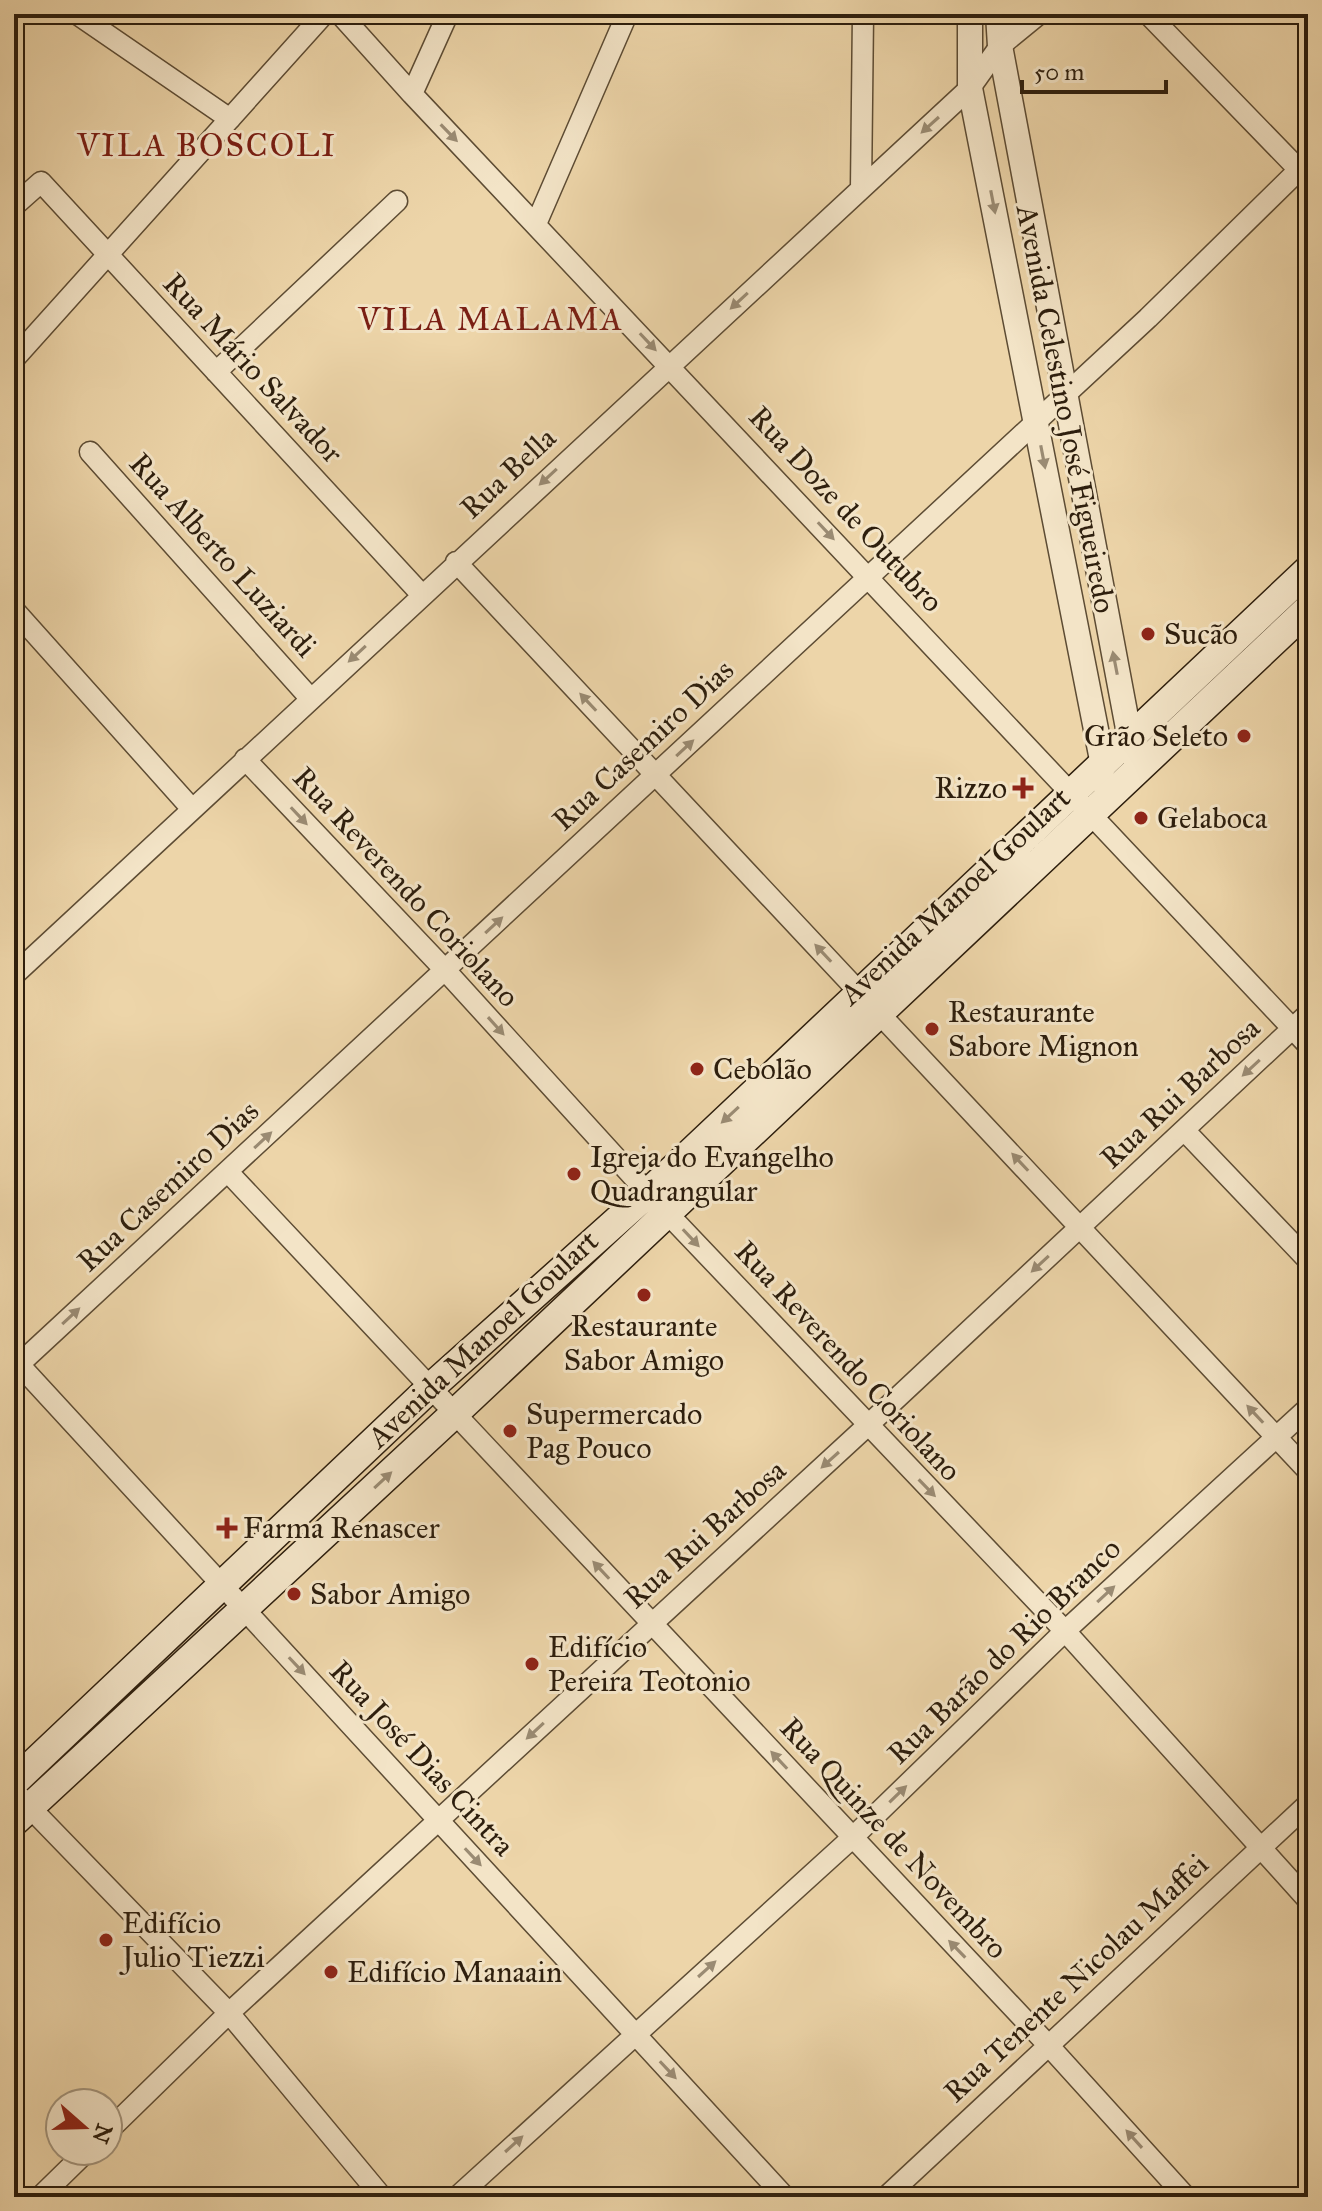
<svg xmlns="http://www.w3.org/2000/svg" width="1322" height="2211" font-family="'IM FELL Great Primer',serif">
<style>
.lines{fill:none;stroke-linecap:round;stroke-linejoin:round}
.minor-casing{stroke:#5d4c34;stroke-width:23}
.tertiary-casing{stroke:#5d4c34;stroke-width:27}
.secondary-casing{stroke:#2d1e0d;stroke-width:31}
.minor{stroke:#f3e4c7;stroke-width:20}
.tertiary{stroke:#f3e4c7;stroke-width:24}
.secondary{stroke:#f3e4c7;stroke-width:28}
.oneway{fill:#9a8b73}
.poi-dot{fill:#8f2418;stroke:#f3e4c7;stroke-width:3}
.labels{text-anchor:middle;dominant-baseline:central;stroke-width:6;stroke-linejoin:round;paint-order:stroke}
.street-label{font-size:30px;fill:#2d1e0d;stroke:#f3e4c7}
.poi-label{font-size:30px;fill:#2d1e0d;stroke:#f3e4c7;text-anchor:start}
.neighbourhood-label{font-size:32px;letter-spacing:2px;fill:#7a1f14;stroke:#f3e4c7}
</style>
<rect width="100%" height="100%" fill="#edd5a9"/>
<filter id="stains"><feTurbulence type="fractalNoise" baseFrequency=".0025" numOctaves="4"/><feColorMatrix values="0 0 0 0 .2 0 0 0 0 .09 0 0 0 0 .02 0 0 0 .5 -.17"/></filter>
<radialGradient id="worn" r=".72"><stop offset=".6" stop-color="#630" stop-opacity="0"/><stop offset="1" stop-color="#630" stop-opacity=".3"/></radialGradient>
<g class="lines">
<!-- minor casing -->
<g class="minor-casing">
<path id="minor" d="M77,14L230,119
M340,14L412,94L1308,1045
M1148,14L1307,178
M412,94L448,14
M861,188L863,14
M14,206L41,182L421,594
M536,224L627,14
M14,359L324,14
M216,372L397,201
M90,452L310,698
M456,562L1308,1471
M14,610L192,809
M245,759L445,970L648,1193L1065,1631L1308,1900
M14,975L970,88L1000,46L1039,14
M1184,1130L1308,1260
M228,1172L1049,2046L1186,2197
M14,1359L785,2197
M14,1369L1148,318L1308,161
M14,1791L229,2013L382,2197
M108,2131L229,2013L867,1426L1308,1014
M40,2197L87,2151
M457,2197L852,1838L1065,1631L1308,1408
M886,2197L1308,1804"/>
</g>
<!-- tertiary casing -->
<g class="tertiary-casing">
<path id="tertiary" d="M970,14V88L1103,765L1100,780
M998,14L1000,46L1133,755"/>
</g>
<!-- secondary casing -->
<g class="secondary-casing">
<path id="secondary" d="M14,1782L430,1388L648,1193L1308,570
M14,1822L454,1414L1308,609"/>
</g>
<!-- minor -->
<use href="#minor" class="minor"/>
<!-- tertiary -->
<use href="#tertiary" class="tertiary"/>
<!-- secondary -->
<use href="#secondary" class="secondary"/>
</g>
<!-- one-way arrows -->
<defs><path id="oneway-solid" d="M-6-.8H1V-3.2L6.5 0L1 3.2V.8H-6Z" transform="scale(2)"/></defs>
<g class="oneway">
<use href="#oneway-solid" transform="translate(930 125) rotate(138)"/>
<use href="#oneway-solid" transform="translate(449 133) rotate(46)"/>
<use href="#oneway-solid" transform="translate(993 202) rotate(79)"/>
<use href="#oneway-solid" transform="translate(739 301) rotate(137)"/>
<use href="#oneway-solid" transform="translate(648 342) rotate(47)"/>
<use href="#oneway-solid" transform="translate(1043 457) rotate(79)"/>
<use href="#oneway-solid" transform="translate(548 477) rotate(137)"/>
<use href="#oneway-solid" transform="translate(826 531) rotate(47)"/>
<use href="#oneway-solid" transform="translate(357 654) rotate(137)"/>
<use href="#oneway-solid" transform="translate(1115 663) rotate(-101)"/>
<use href="#oneway-solid" transform="translate(588 702) rotate(-133)"/>
<use href="#oneway-solid" transform="translate(685 748) rotate(-43)"/>
<use href="#oneway-solid" transform="translate(299 816) rotate(47)"/>
<use href="#oneway-solid" transform="translate(494 925) rotate(-43)"/>
<use href="#oneway-solid" transform="translate(823 953) rotate(-133)"/>
<use href="#oneway-solid" transform="translate(496 1026) rotate(48)"/>
<use href="#oneway-solid" transform="translate(1251 1068) rotate(137)"/>
<use href="#oneway-solid" transform="translate(730 1115) rotate(137)"/>
<use href="#oneway-solid" transform="translate(263 1140) rotate(-43)"/>
<use href="#oneway-solid" transform="translate(1020 1162) rotate(-133)"/>
<use href="#oneway-solid" transform="translate(691 1238) rotate(47)"/>
<use href="#oneway-solid" transform="translate(1040 1264) rotate(137)"/>
<use href="#oneway-solid" transform="translate(71 1316) rotate(-43)"/>
<use href="#oneway-solid" transform="translate(1255 1414) rotate(-133)"/>
<use href="#oneway-solid" transform="translate(830 1460) rotate(138)"/>
<use href="#oneway-solid" transform="translate(383 1480) rotate(-43)"/>
<use href="#oneway-solid" transform="translate(927 1488) rotate(46)"/>
<use href="#oneway-solid" transform="translate(601 1570) rotate(-133)"/>
<use href="#oneway-solid" transform="translate(1106 1594) rotate(-43)"/>
<use href="#oneway-solid" transform="translate(297 1666) rotate(47)"/>
<use href="#oneway-solid" transform="translate(535 1731) rotate(137)"/>
<use href="#oneway-solid" transform="translate(779 1760) rotate(-133)"/>
<use href="#oneway-solid" transform="translate(898 1794) rotate(-44)"/>
<use href="#oneway-solid" transform="translate(473 1857) rotate(47)"/>
<use href="#oneway-solid" transform="translate(957 1949) rotate(-134)"/>
<use href="#oneway-solid" transform="translate(707 1969) rotate(-42)"/>
<use href="#oneway-solid" transform="translate(668 2070) rotate(47)"/>
<use href="#oneway-solid" transform="translate(1134 2139) rotate(-132)"/>
<use href="#oneway-solid" transform="translate(514 2144) rotate(-42)"/>
</g>
<!-- markers -->
<g class="poi-dot">
<circle cx="1148" cy="634" r="8"/>
<circle cx="1244" cy="736" r="8"/>
<path d="M1019 776h8v8h8v8h-8v8h-8v-8h-8v-8h8z"/>
<circle cx="1141" cy="818" r="8"/>
<circle cx="932" cy="1029" r="8"/>
<circle cx="697" cy="1069" r="8"/>
<circle cx="574" cy="1174" r="8"/>
<circle cx="644" cy="1295" r="8"/>
<circle cx="510" cy="1431" r="8"/>
<path d="M223 1516h8v8h8v8h-8v8h-8v-8h-8v-8h8z"/>
<circle cx="294" cy="1594" r="8"/>
<circle cx="532" cy="1664" r="8"/>
<circle cx="106" cy="1940" r="8"/>
<circle cx="331" cy="1972" r="8"/>
</g>
<g class="labels">
<!-- street labels -->
<g class="street-label">
<text transform="translate(253 368) rotate(47)">Rua Mário Salvador</text>
<text transform="translate(1066 409) rotate(79)">Avenida Celestino José Figueiredo</text>
<text transform="translate(508 473) rotate(-43)">Rua Bella</text>
<text transform="translate(846 509) rotate(47)">Rua Doze de Outubro</text>
<text transform="translate(223 555) rotate(48)">Rua Alberto Luziardi</text>
<text transform="translate(643 745) rotate(-43)">Rua Casemiro Dias</text>
<text transform="translate(406 887) rotate(47)">Rua Reverendo Coriolano</text>
<text transform="translate(955 896) rotate(-43)">Avenida Manoel Goulart</text>
<text transform="translate(1180 1093) rotate(-43)">Rua Rui Barbosa</text>
<text transform="translate(168 1186) rotate(-43)">Rua Casemiro Dias</text>
<text transform="translate(483 1339) rotate(-43)">Avenida Manoel Goulart</text>
<text transform="translate(848 1361) rotate(47)">Rua Reverendo Coriolano</text>
<text transform="translate(705 1534) rotate(-42)">Rua Rui Barbosa</text>
<text transform="translate(1004 1651) rotate(-44)">Rua Barão do Rio Branco</text>
<text transform="translate(422 1758) rotate(47)">Rua José Dias Cintra</text>
<text transform="translate(894 1838) rotate(47)">Rua Quinze de Novembro</text>
<text transform="translate(1076 1978) rotate(-43)">Rua Tenente Nicolau Maffei</text>
</g>
<!-- poi labels -->
<g class="poi-label">
<text x="1164" y="634">Sucão</text>
<text x="1228" y="736" text-anchor="end">Grão Seleto</text>
<text x="1007" y="788" text-anchor="end">Rizzo</text>
<text x="1157" y="818">Gelaboca</text>
<text x="948" y="1012">Restaurante<tspan x="948" dy="34">Sabore Mignon</tspan></text>
<text x="713" y="1069">Cebolão</text>
<text x="590" y="1157">Igreja do Evangelho<tspan x="590" dy="34">Quadrangular</tspan></text>
<text x="644" y="1326" text-anchor="middle">Restaurante<tspan x="644" dy="34">Sabor Amigo</tspan></text>
<text x="526" y="1414">Supermercado<tspan x="526" dy="34">Pag Pouco</tspan></text>
<text x="243" y="1528">Farma Renascer</text>
<text x="310" y="1594">Sabor Amigo</text>
<text x="548" y="1647">Edifício<tspan x="548" dy="34">Pereira Teotonio</tspan></text>
<text x="122" y="1923">Edifício<tspan x="122" dy="34">Julio Tiezzi</tspan></text>
<text x="347" y="1972">Edifício Manaain</text>
</g>
<!-- neighbourhood labels -->
<g class="neighbourhood-label">
<text x="207" y="145">VILA BOSCOLI</text>
<text x="491" y="319">VILA MALAMA</text>
</g>
</g>
<!-- margin -->
<rect width="1322" height="2211" fill="none" stroke="#edd5a9" stroke-width="48"/>
<rect x="16" y="16" width="1290" height="2179" fill="none" stroke="#2d1e0d" stroke-width="4"/>
<rect x="24" y="24" width="1274" height="2163" fill="none" stroke="#2d1e0d" stroke-width="2"/>
<!-- north arrow -->
<g transform="translate(84 2127) rotate(110)"><circle r="38" fill="#f3e4c7" stroke="#a4957d" stroke-width="2"/>
<path d="M0-6L14 30L0 20L-14 30Z" fill="#8f2418"/>
<text y="-12" font-size="22" font-weight="bold" text-anchor="middle" fill="#2d1e0d">N</text>
</g>
<!-- scale -->
<path d="M1022 80v12h144v-12" fill="none" stroke="#2d1e0d" stroke-width="4"/>
<text x="1034" y="80" font-size="24" fill="#2d1e0d" stroke="#f3e4c7" stroke-width="6" paint-order="stroke">50 m</text>
<rect width="100%" height="100%" filter="url(#stains)"/>
<rect width="100%" height="100%" fill="url(#worn)"/>
</svg>
